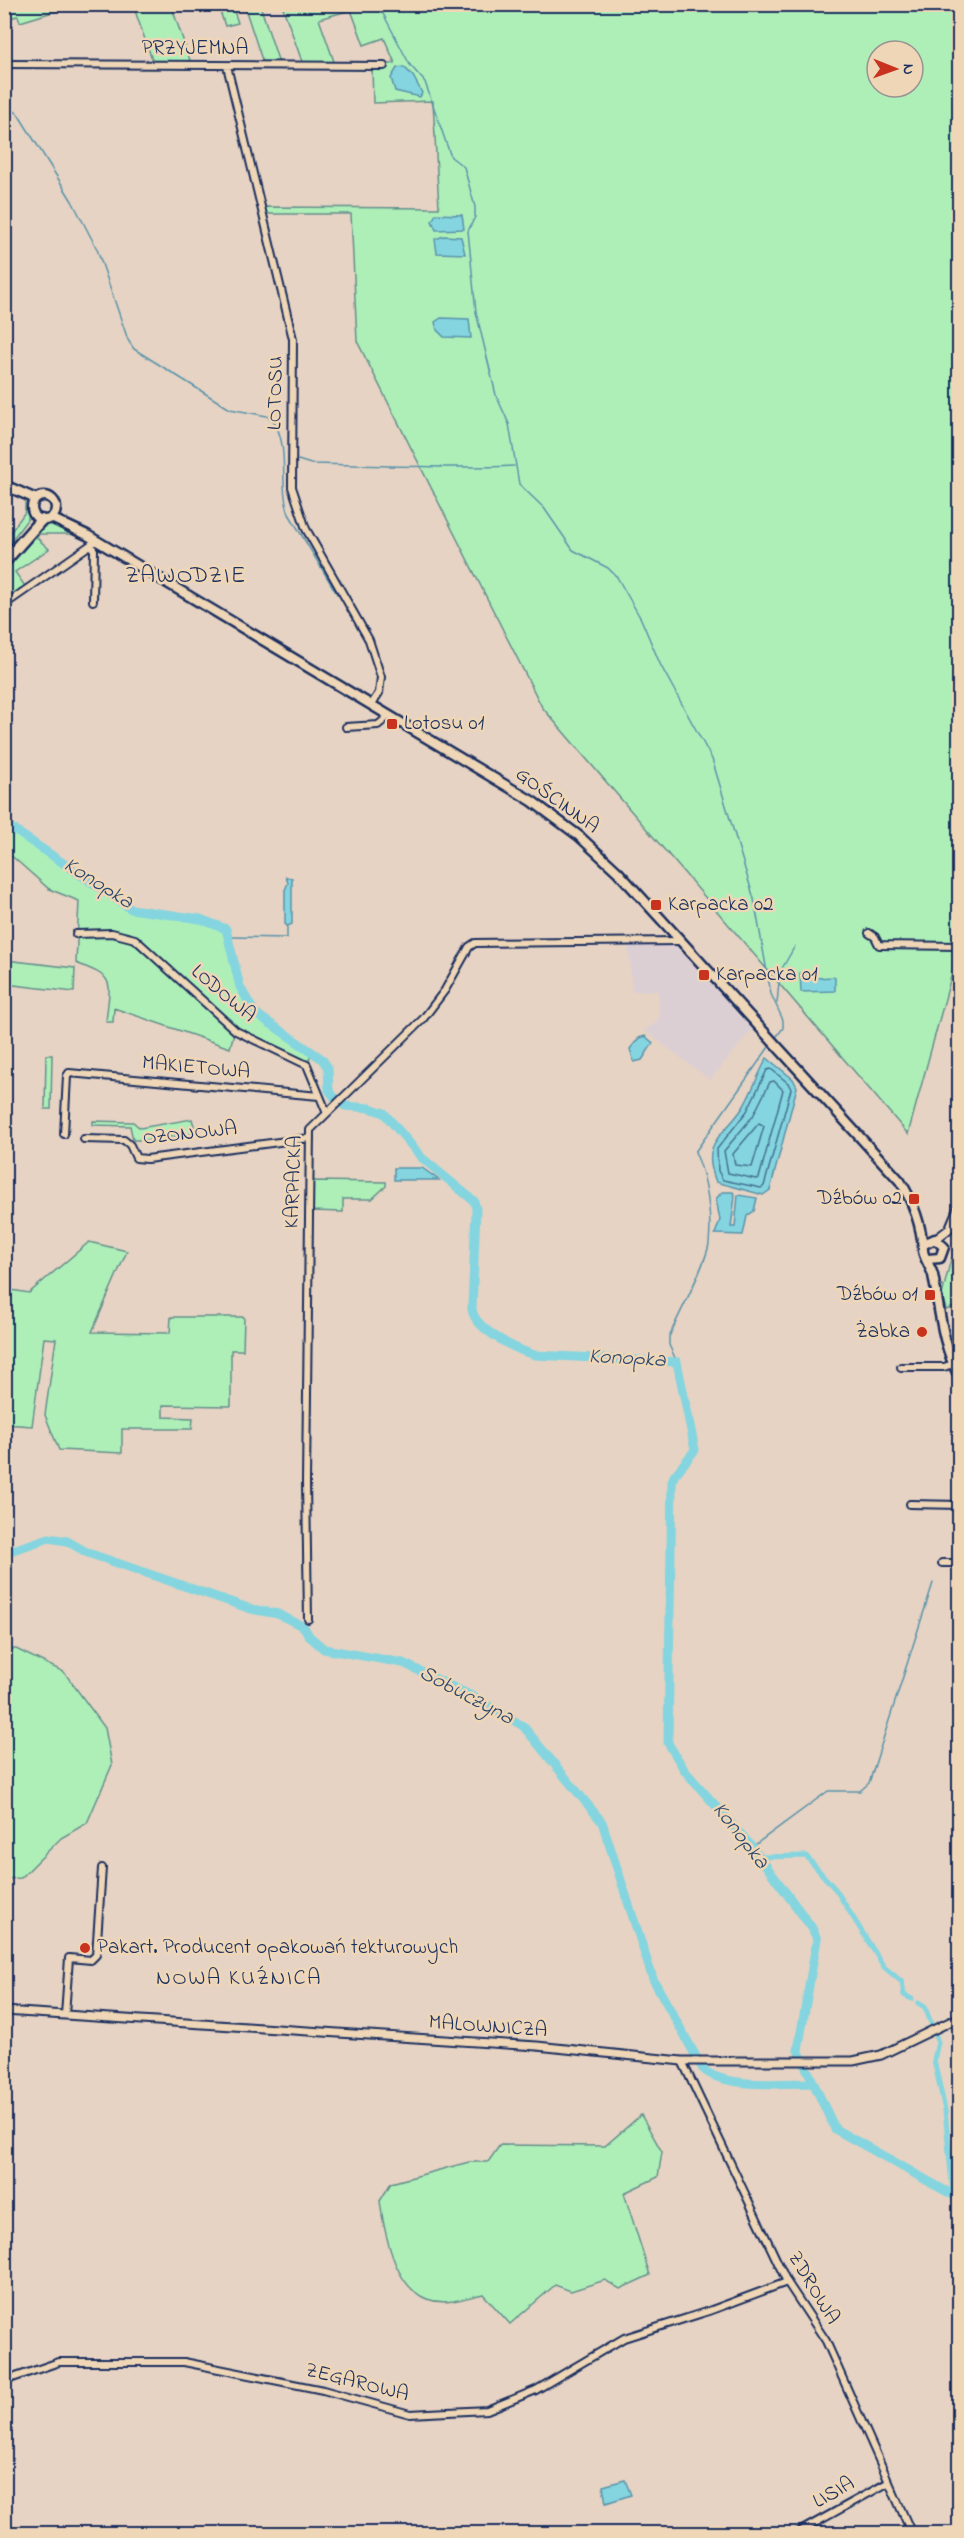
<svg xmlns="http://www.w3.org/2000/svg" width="964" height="2538" font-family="'Indie Flower',sans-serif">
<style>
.built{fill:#dccfd3}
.green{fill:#aeefb8;stroke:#648f8b;stroke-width:1.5;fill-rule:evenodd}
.water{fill:#84d5df;stroke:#5a93ab;stroke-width:1.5}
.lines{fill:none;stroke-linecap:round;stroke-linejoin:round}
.shore{stroke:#457192;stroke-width:1.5}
.stream{stroke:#5a93ab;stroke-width:1.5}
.canal{stroke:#84d5df;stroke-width:5}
.river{stroke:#84d5df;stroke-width:9}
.minor-casing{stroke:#1b2f5e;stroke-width:10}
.tertiary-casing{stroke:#1b2f5e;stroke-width:11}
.secondary-casing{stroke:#1b2f5e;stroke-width:13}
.motorway-casing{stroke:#1b2f5e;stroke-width:15}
.minor{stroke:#eed6b6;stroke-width:6}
.tertiary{stroke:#eed6b6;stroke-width:7}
.secondary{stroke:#eed6b6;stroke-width:8}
.motorway{stroke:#eed6b6;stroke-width:10}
.poi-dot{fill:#c8321e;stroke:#eed6b6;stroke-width:2}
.labels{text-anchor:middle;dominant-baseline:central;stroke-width:5;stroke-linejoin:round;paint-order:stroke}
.street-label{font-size:21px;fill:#1b2f5e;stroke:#eed6b6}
.poi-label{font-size:21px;fill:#1b2f5e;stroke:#eed6b6;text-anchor:start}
.water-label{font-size:22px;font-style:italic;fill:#2b4871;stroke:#eed6b6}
.neighbourhood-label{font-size:22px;letter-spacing:1.5px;fill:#1b2f5e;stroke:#eed6b6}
.quarter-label{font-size:24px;letter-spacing:1.5px;fill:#1b2f5e;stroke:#eed6b6}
</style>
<rect width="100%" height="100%" fill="#e6d3c3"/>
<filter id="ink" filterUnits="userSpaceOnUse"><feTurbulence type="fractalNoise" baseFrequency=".0167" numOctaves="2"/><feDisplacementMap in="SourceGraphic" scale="12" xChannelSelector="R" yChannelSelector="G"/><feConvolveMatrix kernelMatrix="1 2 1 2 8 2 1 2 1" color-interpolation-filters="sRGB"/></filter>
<g filter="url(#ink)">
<!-- built -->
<path class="built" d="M681,941L757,1024L710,1080L644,1030L654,1024L659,1017L658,991H632L628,943Z"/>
<!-- green -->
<path class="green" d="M5,4H76V5L20,22L18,16L5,19Z
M133,5H171L192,66L154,65Z
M218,5H232L238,23L225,26Z
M244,5H260L280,66H264Z
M282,5H959L960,944L908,1134L542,707L357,341L351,214H265L262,207L439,208L433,101L373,103L372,68L395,63L384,38L364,45L351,10L319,19L336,67H304ZM877,51H913V87H877Z
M25,503L28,506L29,517L5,549V536H8L25,512Z
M52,521L80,534H39L37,538L49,549L15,572L27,589L5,603V566L42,524Z
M4,826L130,911L202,922L220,927L226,934L235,977L246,1006L311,1054L308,1063L235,1029L230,1048L114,1008L113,1022H106C110,979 117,979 76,963L79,901L49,889L14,858L5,853Z
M5,960L75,968L74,992L5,984Z
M46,1055H52L51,1109H45Z
M192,1119L196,1133L151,1140H133L130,1126L93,1125V1121L133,1122L140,1128Z
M312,1181L386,1182V1186L372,1199H343V1212L312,1211Z
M89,1242L127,1251L92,1332L170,1333L171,1317H244L243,1350H231V1406L163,1405V1417L193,1418L192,1429H122V1453L59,1450L45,1415L56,1339L44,1338L32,1426L5,1424V1289L29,1293Z
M951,1259L959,1263V1305L946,1310L942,1295Z
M5,1649H16L64,1672L105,1728L112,1765L87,1823L61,1838L21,1878L5,1879Z
M641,2115L662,2152L658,2177L624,2193L650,2275L620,2289L605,2280L571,2291L555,2285L510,2324L483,2294C465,2298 445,2306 427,2299C394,2287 384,2231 380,2201L391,2183L469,2162H488L500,2145L605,2146Z"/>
<!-- water -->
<path class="water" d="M404,67L413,76L422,93L420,97L395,91L391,78L397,68Z
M436,214L462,215L464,229L436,230L432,221Z
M444,236L461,237L465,254L437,253L435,239Z
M441,318L469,319L471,338L444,337L437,330L435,322Z
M286,877L292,878V924L288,926L285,924V890L288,883Z
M800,973H812L813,978L835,977V991L801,992Z
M645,1036L653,1043L642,1060L634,1062L630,1049L639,1038Z
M767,1058L793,1079L797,1087L770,1190L763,1195L716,1182C700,1142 722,1138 742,1109C752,1093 758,1074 767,1058Z
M394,1168H422L439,1180H394Z
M722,1192H733L735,1196L731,1227H735L738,1195L757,1198L754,1211L747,1216L743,1235L715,1234L720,1220L716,1199Z
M625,2480L631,2495L606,2503L603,2486Z"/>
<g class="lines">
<!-- shore -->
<path class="shore" d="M771,1069L788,1083L791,1089L764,1186L761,1188L723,1180L718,1171L717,1149L747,1111L767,1070Z
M774,1081L783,1090L759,1178L756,1179L728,1173L724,1151L753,1116L770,1082Z
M759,1123L764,1126L752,1167L735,1165L733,1154Z"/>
<!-- stream -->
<path class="stream" d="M378,4L410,65L425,82L451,157L464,167L475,207V217L468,231L476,312L496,395L509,424L519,484L544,508L573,550L608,568L617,577L641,619L661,666L712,759L754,899L771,994L783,1020V1028L777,1036
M4,102L18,114L72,201L97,249L128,340L134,349L230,409L267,416L273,420C291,449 278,484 289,514L337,594
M298,460L311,464C379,465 446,469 514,466
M229,937L287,938V926
M777,1003L780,972L795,946
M677,1362L669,1345V1337C677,1318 708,1260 709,1243C712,1215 707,1177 695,1152L769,1047
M752,1847L828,1791H860L869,1783L933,1583"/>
<!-- canal -->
<path class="canal" d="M760,1857L806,1856L836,1890L884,1967L902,1982L904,1995L912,1999
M918,2003L925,2007L938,2042L934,2060L945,2110L953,2195"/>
<!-- river -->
<path class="river" d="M4,823L131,909L200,919L226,929L240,987L255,1013L322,1059L328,1068L329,1090L334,1097L345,1106L370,1108L384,1113L422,1158L474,1201L476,1209L472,1309C474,1329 516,1350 535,1355L677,1362L695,1450L674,1476L672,1482L668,1743L685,1771L752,1847L812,1928L817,1939L798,2050L835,2129L960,2199
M4,1553L49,1538L67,1541L88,1553L251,1609L278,1614L304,1627L309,1636L324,1649L403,1663L474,1697L523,1726L602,1822L653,1979L703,2069C725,2089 784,2083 814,2083"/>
<!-- minor casing -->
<g class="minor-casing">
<path id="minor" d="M4,64L384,66
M227,66L293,339L292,487L306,529L369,640L381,677L379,693L371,705
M91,546L94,550L93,601
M4,605L96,541
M346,727L378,725L389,716
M869,933L875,937L879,945L960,946
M76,934L112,933L135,939L236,1031L307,1065L326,1111
M64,1134L67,1076L69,1073L319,1096
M84,1139L124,1140L130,1145L136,1158L147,1159L310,1138
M901,1367H944L953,1364
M910,1504L960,1505
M942,1563H960
M308,1619L306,1482L310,1130L423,1019L445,990L469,947L475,943L681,941
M65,2015L69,1958L91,1960L96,1955L102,1868
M682,2061L787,2282L826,2341L912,2534
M4,2381L59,2362H184L323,2390L410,2414L487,2410L536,2390L624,2338L709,2311L787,2282
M795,2534L889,2482"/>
</g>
<!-- tertiary casing -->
<g class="tertiary-casing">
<path id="tertiary" d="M936,1239L949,1229L960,1203
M4,2011L537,2046L682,2061H853L881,2055L960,2017"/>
</g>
<!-- secondary casing -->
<g class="secondary-casing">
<path id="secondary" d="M4,485L36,499
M32 508a12 12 0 1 1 24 0a12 12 0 1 1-24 0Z
M51,518L87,535L532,801L579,836L618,872L900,1181C913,1201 922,1227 923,1250C923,1257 931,1267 933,1275C940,1311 942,1345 960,1378
M924,1244L935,1239L944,1247L940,1258L928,1259"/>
</g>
<!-- motorway casing -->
<g class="motorway-casing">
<path id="motorway" d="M4,562L41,520"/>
</g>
<!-- minor -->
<use href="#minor" class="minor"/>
<!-- tertiary -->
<use href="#tertiary" class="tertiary"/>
<!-- secondary -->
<use href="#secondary" class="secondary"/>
<!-- motorway -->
<use href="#motorway" class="motorway"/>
</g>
</g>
<!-- markers -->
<g class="poi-dot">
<rect x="386" y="718" width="12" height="12" rx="3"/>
<rect x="650" y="899" width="12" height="12" rx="3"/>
<rect x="698" y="969" width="12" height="12" rx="3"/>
<rect x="908" y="1193" width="12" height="12" rx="3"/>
<rect x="924" y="1289" width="12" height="12" rx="3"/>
<circle cx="922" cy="1332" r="6"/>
<circle cx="85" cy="1948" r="6"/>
</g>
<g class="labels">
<!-- street labels -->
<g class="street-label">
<text x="195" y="49">PRZYJEMNA</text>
<text transform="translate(276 393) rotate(-89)">LOTOSU</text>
<text transform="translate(557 801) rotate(36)">GOŚCINNA</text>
<text transform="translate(223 994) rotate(40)">LODOWA</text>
<text transform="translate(196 1068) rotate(5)">MAKIETOWA</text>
<text transform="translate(190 1134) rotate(-6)">OZONOWA</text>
<text transform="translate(294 1182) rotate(-88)">KARPACKA</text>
<text transform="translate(488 2027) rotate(4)">MALOWNICZA</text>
<text transform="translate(813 2288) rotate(59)">ZDROWA</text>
<text transform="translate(357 2383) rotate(14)">ZEGAROWA</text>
<text transform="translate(834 2493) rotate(-29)">LISIA</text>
</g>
<!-- poi labels -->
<g class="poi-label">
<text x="404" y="724">Lotosu 01</text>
<text x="668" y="905">Karpacka 02</text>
<text x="716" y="975">Karpacka 01</text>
<text x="902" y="1199" text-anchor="end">Dźbów 02</text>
<text x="918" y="1295" text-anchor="end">Dźbów 01</text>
<text x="910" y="1332" text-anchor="end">Żabka</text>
<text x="97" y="1948">Pakart. Producent opakowań tekturowych</text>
</g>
<!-- water labels -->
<g class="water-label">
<text transform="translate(98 884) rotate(32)">Konopka</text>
<text transform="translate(627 1359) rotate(3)">Konopka</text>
<text transform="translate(466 1696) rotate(28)">Sobuczyna</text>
<text transform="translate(740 1836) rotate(52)">Konopka</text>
</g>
<!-- neighbourhood labels -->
<g class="neighbourhood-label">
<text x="239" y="1979">NOWA KUŹNICA</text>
</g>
<!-- quarter labels -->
<g class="quarter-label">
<text x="186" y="576">ZAWODZIE</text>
</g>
</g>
<!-- margin -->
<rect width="964" height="2538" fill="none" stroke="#eed6b6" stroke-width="24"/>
<rect x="12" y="12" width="940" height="2514" fill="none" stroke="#1b2f5e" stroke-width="2" filter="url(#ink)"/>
<!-- north arrow -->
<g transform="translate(895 69) rotate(91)"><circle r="28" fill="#eed6b6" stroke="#9a9393" stroke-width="1.5"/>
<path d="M0-4.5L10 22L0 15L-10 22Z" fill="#c8321e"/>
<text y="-9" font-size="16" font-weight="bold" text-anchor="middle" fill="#1b2f5e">N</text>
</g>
</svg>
